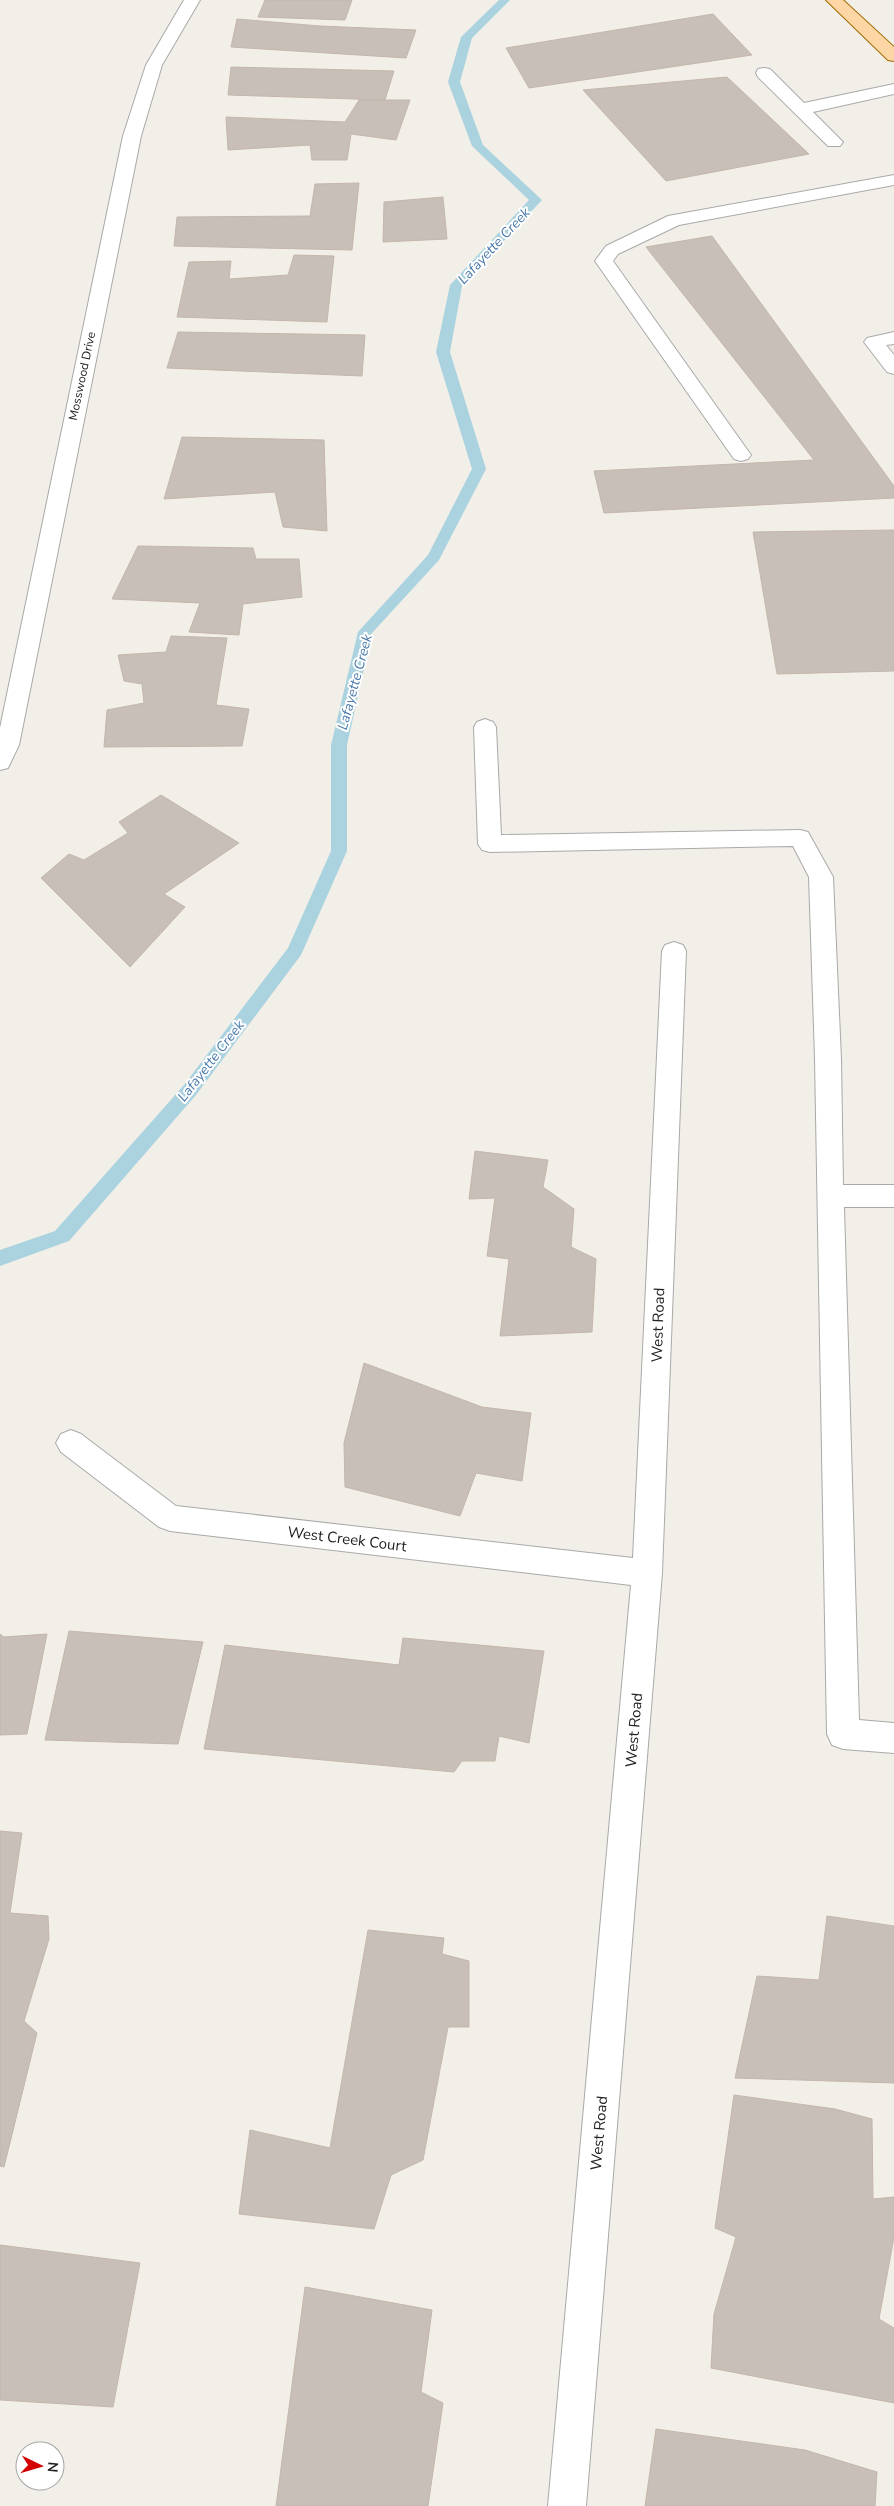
<svg xmlns="http://www.w3.org/2000/svg" width="894" height="2506" font-family="'Nunito Sans',sans-serif">
<style>
.lines{fill:none;stroke-linecap:round;stroke-linejoin:round}
.stream{fill:#aad3df;fill-rule:evenodd}
.building{fill:#c7bfb8;stroke:#c4b6ab}
.minor-casing{stroke:#a9a9a9;stroke-width:2}
.major-casing{stroke:#a06b00;stroke-width:2}
.minor{fill:#fff;fill-rule:evenodd}
.major{fill:#fcd6a4;fill-rule:evenodd}
.labels{text-anchor:middle;dominant-baseline:central;stroke-width:4;stroke-linejoin:round;paint-order:stroke}
.far-street-label{font-size:12px;fill:#222;stroke:#fff}
.far-water-label{font-size:14px;font-style:italic;fill:#4a7aab;stroke:#fff}
.street-label{font-size:15px;fill:#222;stroke:#fff}
</style>
<rect width="100%" height="100%" fill="#f2efe9"/>
<g class="lines">
<!-- stream -->
<path class="stream" d="M499,0H510L472,38L460,82L483,145L542,200L462,286L450,352L486,469L439,560L372,633L347,745V851L301,955L196,1095L69,1241L0,1266V1250L55,1231L184,1085L288,948L331,851V745L358,632L428,555L472,469L436,352L450,285L529,200L472,146L448,82L461,37Z"/>
</g>
<!-- building -->
<path class="building" d="M265,0H352L345,20L258,17Z
M713,14L752,55L529,88L506,48Z
M237,19L320,26L416,30L406,58L231,47Z
M231,67L394,71L385,100L228,95Z
M727,77L809,154L666,181L583,90Z
M359,100H410L396,140L351,134L347,160H312L310,145L228,150L226,117L345,122Z
M359,183L352,250L174,246L177,217L310,216L315,184Z
M443,197L447,239L383,242L384,202Z
M712,236L894,486V498L604,513L594,471L814,460L646,247Z
M294,255L334,256L327,322L177,317L189,262L231,261L229,279L288,275Z
M178,332L365,335L362,376L167,368Z
M182,437L324,440L327,531L283,527L275,492L164,499Z
M894,530V671L777,674L753,532Z
M138,546L253,548L256,559H299L302,597L243,604L239,635L189,632L200,603L112,599Z
M171,636L227,638L216,705L249,709L242,746L104,747L107,710L144,703L142,684L124,681L118,655L166,652Z
M161,795L239,843L164,894L185,907L130,967L41,878L69,854L84,860L128,833L119,822Z
M475,1151L548,1160L543,1187L574,1209L571,1247L596,1259L592,1332L500,1336L509,1259L487,1256L495,1198L469,1199Z
M364,1363L482,1407L531,1413L522,1481L476,1473L460,1516L345,1487L344,1443Z
M69,1631L203,1642L178,1744L45,1740Z
M0,1634L4,1637L47,1634L27,1734L0,1735Z
M403,1638L544,1651L529,1743L499,1736L495,1761H462L454,1772L204,1749L225,1645L399,1665Z
M0,1831L22,1833L10,1913L48,1916L49,1939L24,2021L37,2033L4,2167L0,2166Z
M827,1916L894,1926V2083L735,2078L757,1976L819,1980Z
M368,1930L444,1938L442,1954L469,1961V2027H448L423,2160L391,2175L374,2229L239,2214L250,2130L330,2148Z
M734,2095L835,2109L872,2119L873,2199L894,2197V2237L879,2319L894,2328V2403L711,2368L714,2314L736,2237L715,2228Z
M0,2245L140,2263L113,2407L0,2400Z
M305,2287L432,2310L421,2392L443,2403L428,2506H276Z
M656,2429L805,2450L877,2472L875,2506H645Z"/>
<g class="lines">
<!-- minor casing -->
<g class="minor-casing">
<path id="minor" d="M184,0H200L162,65L141,136L19,745L8,768L0,770V728L123,136L146,65Z
M764,68L770,69L804,103L894,84V94L813,112L843,142L840,146H828L758,77L756,73L758,69Z
M894,175V185L679,225L618,254L613,261L751,455L748,459L741,461L734,459L595,261L606,246L668,216Z
M894,332V344L886,345L894,355V374L887,372L864,342L867,338Z
M485,719L493,722L496,727L501,835L800,830L808,832L833,877L841,1059L843,1185H894V1207H844L859,1720L894,1723V1753L843,1749L832,1745L827,1734L815,1059L809,877L793,846L490,852L482,850L478,844L474,727L477,722Z
M674,942L683,945L686,951L662,1573L586,2506H548L631,1585L170,1531L159,1527L61,1452L56,1443L61,1434L71,1430L81,1434L176,1506L633,1558L662,951L665,945Z"/>
</g>
<!-- major casing -->
<g class="major-casing">
<path id="major" d="M826,0H843L894,47V61L888,60Z"/>
</g>
<!-- minor -->
<use href="#minor" class="minor"/>
<!-- major -->
<use href="#major" class="major"/>
</g>
<g class="labels">
<!-- far-street labels -->
<g class="far-street-label">
<text transform="translate(82 376) rotate(-78)">Mosswood Drive</text>
</g>
<!-- far-water labels -->
<g class="far-water-label">
<text transform="translate(494 246) rotate(-47)">Lafayette Creek</text>
<text transform="translate(355 682) rotate(-75)">Lafayette Creek</text>
<text transform="translate(211 1061) rotate(-52)">Lafayette Creek</text>
</g>
<!-- street labels -->
<g class="street-label">
<text transform="translate(658 1325) rotate(-88)">West Road</text>
<text transform="translate(347 1539) rotate(7)">West Creek Court</text>
<text transform="translate(634 1730) rotate(-85)">West Road</text>
<text transform="translate(599 2133) rotate(-85)">West Road</text>
</g>
</g>
<!-- north arrow -->
<g transform="translate(40 2466) rotate(95)"><circle r="24" fill="#ffffff" stroke="#a7a7a7"/>
<path d="M0-4L9 19L0 12L-9 19Z" fill="#d40000"/>
<text y="-8" font-size="14" font-weight="bold" text-anchor="middle" fill="#222222">N</text>
</g>
</svg>
